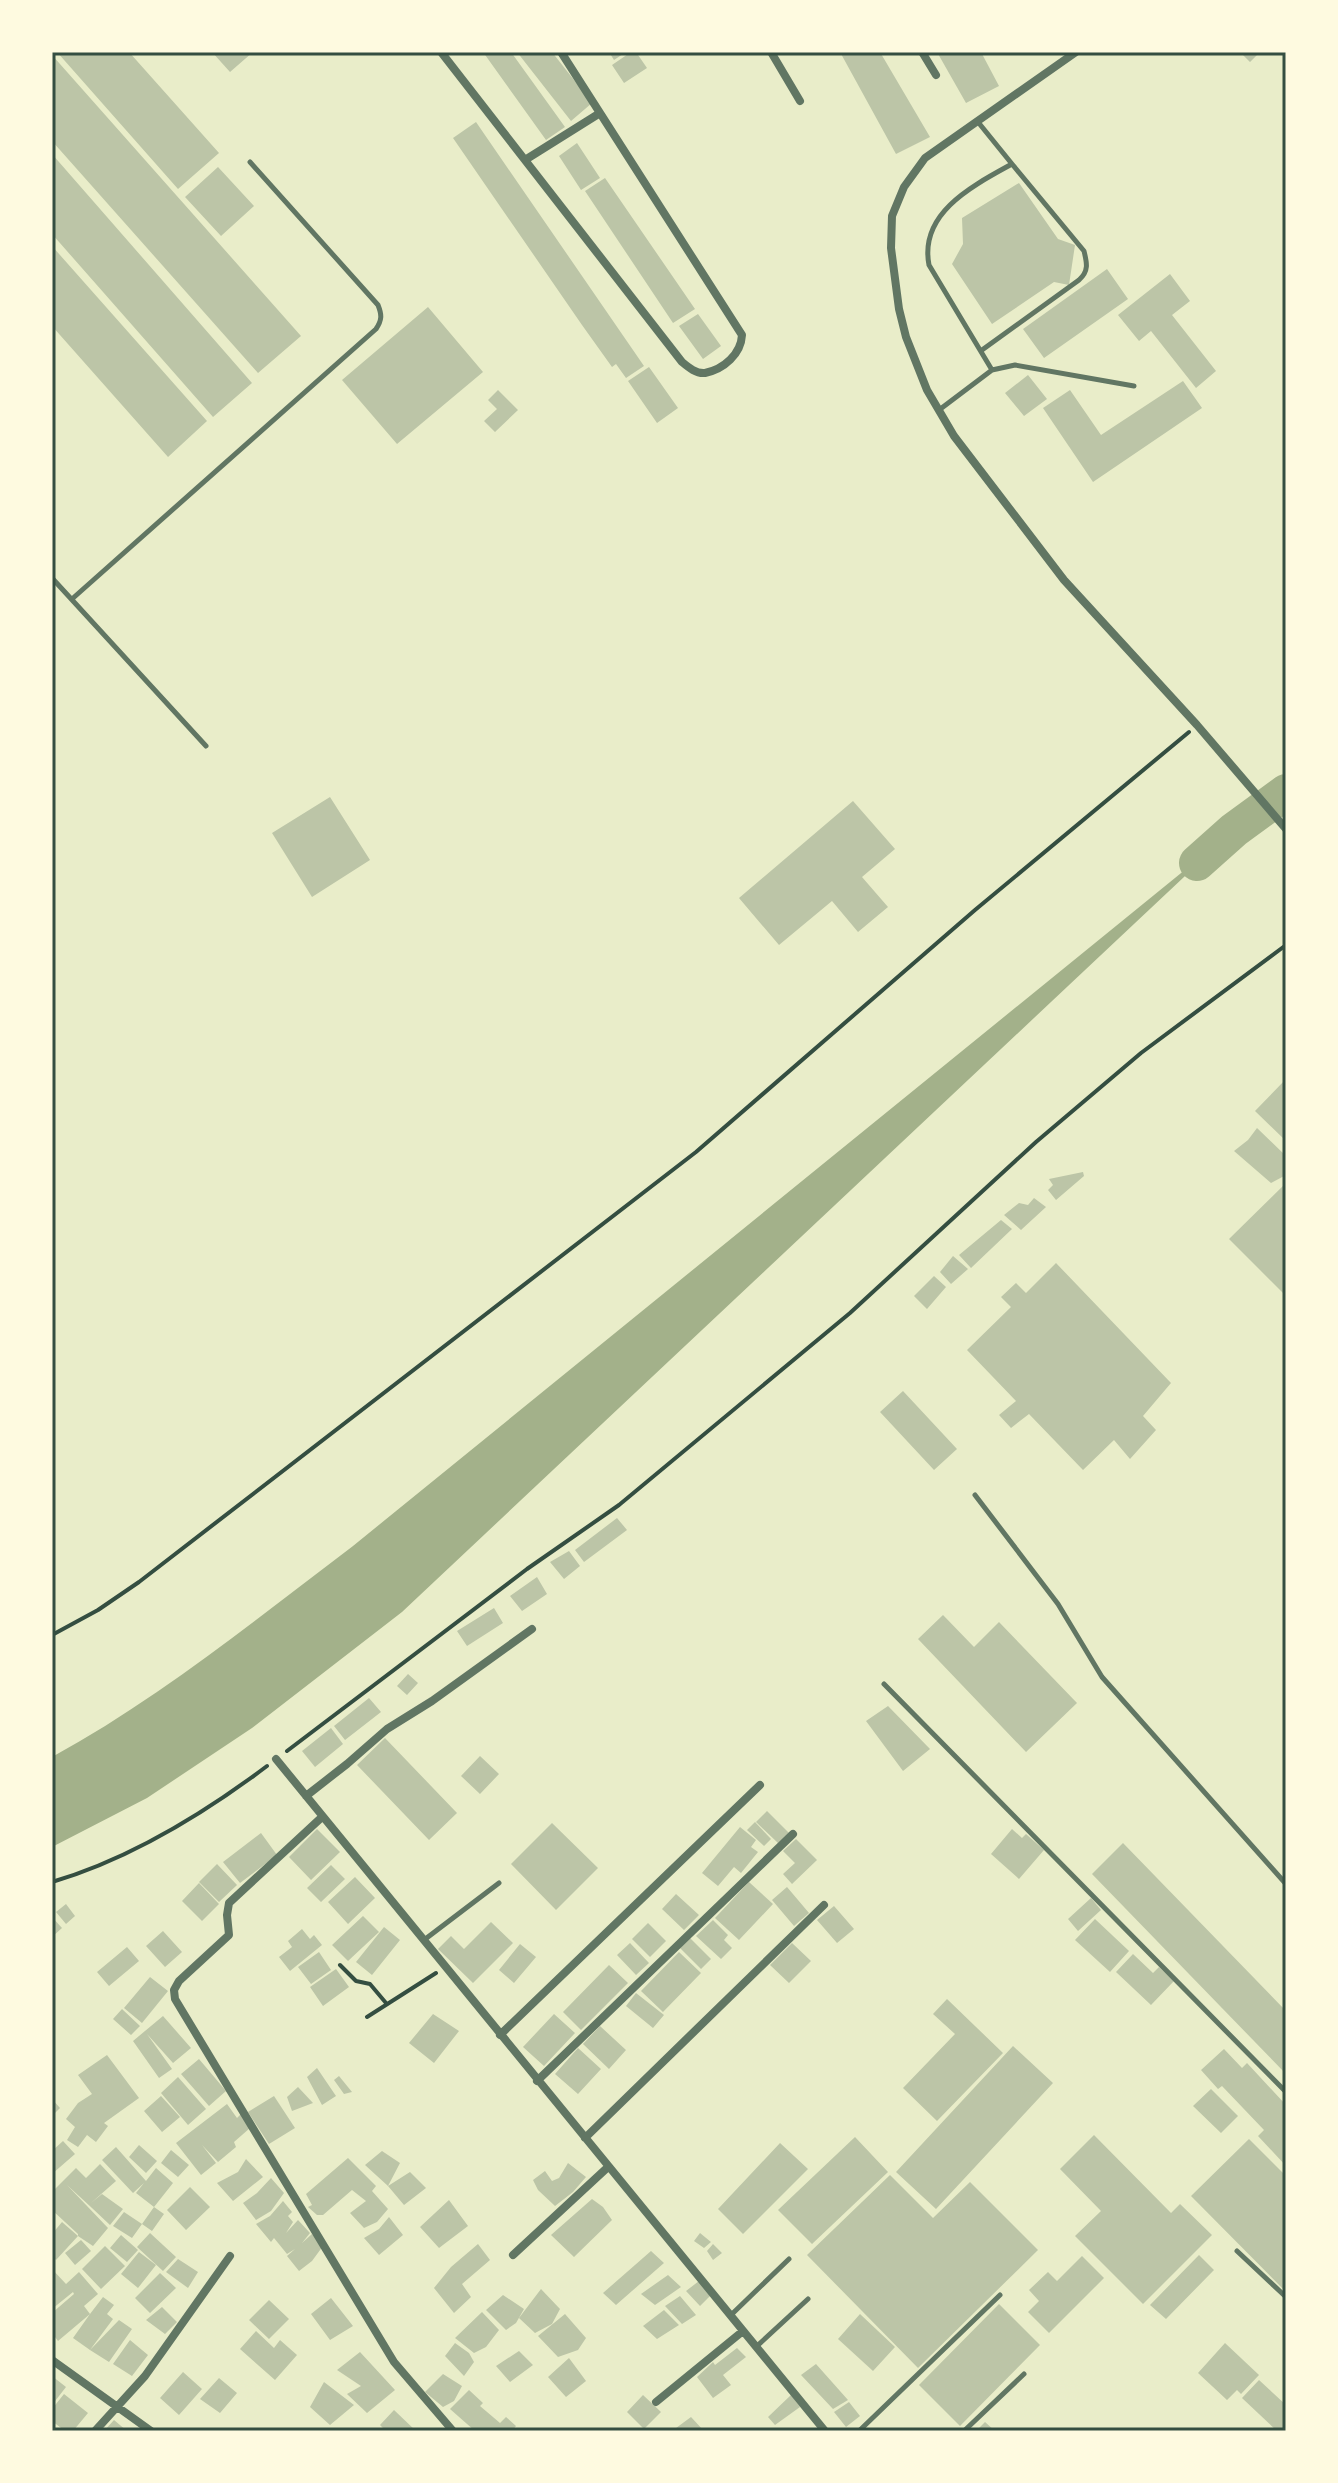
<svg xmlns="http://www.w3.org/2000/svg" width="1338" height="2483" font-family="'Source Sans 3',sans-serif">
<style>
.water{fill:#a3b18a}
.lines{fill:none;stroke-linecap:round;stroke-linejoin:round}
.river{stroke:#a3b18a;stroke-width:36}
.building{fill:#bcc5a7}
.path{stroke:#344e41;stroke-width:4}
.service{stroke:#617663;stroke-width:5}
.minor{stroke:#617663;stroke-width:8}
.neatline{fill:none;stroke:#344e41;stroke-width:3}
</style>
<rect width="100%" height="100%" fill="#e9edc9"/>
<!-- water -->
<path class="water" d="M1234,830L402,1612L252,1728L147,1798L52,1847V1757C160,1698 255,1620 353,1546Z"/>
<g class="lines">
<!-- river -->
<path class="river" d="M1197,863L1234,830L1286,792"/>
</g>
<!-- building -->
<path class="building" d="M57,52H129L219,153L178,189Z
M212,52H253L230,72Z
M483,52H511L565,127L546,140Z
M517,52H552L592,103L571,121Z
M609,52H626L614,60Z
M631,52H636L647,68L624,83L612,65Z
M840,52H880L930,137L896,154Z
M937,52H981L999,86L966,103Z
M1240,52H1260L1250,62Z
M52,55L301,336L258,373L52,141Z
M476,122L644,366L626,378L616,364L612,367L582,325L453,138Z
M577,143L600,178L581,190L559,156Z
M52,154L252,383L213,417L52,234Z
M218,167L254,206L221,236L185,197Z
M605,178L695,309L673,323L585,191Z
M1019,183L1058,239L1075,245L1069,285L1054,282L992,324L952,264L963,244L962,218Z
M52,246L207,421L168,457L52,326Z
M1107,269L1128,299L1044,358L1023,329Z
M1170,274L1190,301L1172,315L1216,371L1196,388L1151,331L1139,341L1118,315Z
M428,307L483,372L397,444L342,380Z
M698,314L721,346L703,359L679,326Z
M649,367L678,408L657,423L628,381Z
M1028,375L1047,399L1024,416L1005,393Z
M1183,381L1202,408L1093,482L1043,408L1070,390L1101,435Z
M498,390L518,410L495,432L484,421L497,409L488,400Z
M330,797L370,860L312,897L272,833Z
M853,801L895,849L862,877L888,907L858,932L832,901L779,945L739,898Z
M1286,1079V1141L1255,1111Z
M1257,1128L1286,1156V1175L1271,1183L1234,1151L1248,1140Z
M1083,1172L1084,1176L1056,1200L1048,1190L1053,1185L1049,1179Z
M1286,1183V1296L1229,1239Z
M1034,1198L1046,1207L1021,1230L1004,1215L1019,1203L1028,1205Z
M1001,1220L1012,1229L971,1268L959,1255Z
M953,1256L968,1269L951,1284L940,1272Z
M1056,1263L1171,1383L1143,1416L1156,1430L1130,1459L1114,1440L1083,1470L1029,1414L1011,1428L999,1415L1016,1401L967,1350L1011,1307L1001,1297L1016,1283L1026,1293Z
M934,1276L946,1287L927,1309L914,1296Z
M903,1391L957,1449L934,1470L880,1412Z
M617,1518L627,1530L584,1562L575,1550Z
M569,1551L580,1566L564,1579L550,1562Z
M537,1577L547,1594L522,1611L510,1596Z
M494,1608L503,1623L467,1646L457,1631Z
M943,1615L974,1647L999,1622L1077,1703L1026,1752L918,1639Z
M408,1674L418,1683L407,1695L397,1686Z
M369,1698L381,1712L345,1740L334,1726Z
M888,1706L930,1749L903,1771L866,1721Z
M331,1728L343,1744L315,1767L302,1751Z
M385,1738L457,1813L429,1840L357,1765Z
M480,1756L499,1774L480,1794L461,1776Z
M767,1811L789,1833L778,1843L756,1822Z
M755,1822L771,1839L764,1846L747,1830Z
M552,1823L598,1868L556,1910L511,1864Z
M740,1827L756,1840L751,1847L758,1852L741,1873L734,1867L718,1886L702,1873Z
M317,1829L340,1852L311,1880L289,1857Z
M1012,1829L1022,1838L1026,1834L1044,1850L1019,1879L991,1854Z
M261,1833L277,1855L240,1883L223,1862Z
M796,1839L817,1860L792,1884L783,1874L795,1863L783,1851Z
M1123,1843L1286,2011V2074L1092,1874Z
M217,1864L237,1885L219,1902L199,1882Z
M331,1865L345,1879L321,1902L307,1888Z
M355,1877L375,1898L348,1924L328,1902Z
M749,1882L773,1904L739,1940L715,1918Z
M199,1883L219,1904L202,1921L182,1901Z
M787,1887L809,1913L794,1926L772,1900Z
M676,1894L699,1915L684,1930L662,1909Z
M1091,1898L1101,1910L1078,1931L1068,1919Z
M66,1904L75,1916L66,1924L56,1912Z
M834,1906L854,1929L837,1943L817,1920Z
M363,1916L379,1932L348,1961L332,1945Z
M52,1917L62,1928L52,1937Z
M1095,1919L1129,1951L1110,1972L1075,1940Z
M713,1920L728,1935L724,1940L732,1948L721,1959L696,1936Z
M491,1922L513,1943L473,1983L438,1949L451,1936L464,1949Z
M648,1923L666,1941L650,1957L632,1939Z
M384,1927L400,1940L372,1975L356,1962Z
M302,1929L310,1939L314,1935L322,1945L290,1971L279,1957L292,1947L288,1941Z
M163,1931L182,1952L165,1967L146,1946Z
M690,1938L711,1959L701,1969L680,1948Z
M630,1943L649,1963L636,1975L617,1955Z
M792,1943L811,1961L789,1983L770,1965Z
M520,1944L536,1957L514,1983L499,1970Z
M127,1947L139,1961L109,1986L97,1972Z
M319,1952L331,1970L311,1984L298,1967Z
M679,1952L701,1973L663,2012L641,1991Z
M1133,1954L1153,1973L1159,1967L1174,1981L1151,2005L1116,1972Z
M609,1965L628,1983L581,2030L563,2012Z
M336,1969L349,1987L323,2006L310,1987Z
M150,1977L168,1991L142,2023L124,2008Z
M636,1993L664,2015L653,2028L626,2006Z
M947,1999L1003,2053L937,2121L903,2088L955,2034L933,2014Z
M122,2009L140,2026L131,2035L113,2019Z
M433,2014L459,2031L434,2063L409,2043Z
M554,2014L575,2033L544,2066L523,2047Z
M163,2016L191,2048L173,2063L147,2034L172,2069L159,2078L133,2041Z
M600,2026L626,2050L609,2069L583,2044Z
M1013,2046L1053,2083L936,2209L896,2172Z
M578,2048L601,2069L578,2094L555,2074Z
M1224,2049L1242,2068L1247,2063L1286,2105V2166L1258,2136L1264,2130L1222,2086L1218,2089L1201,2070Z
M107,2055L139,2098L104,2123L108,2126L96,2142L87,2135L78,2147L67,2140L75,2127L66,2119L78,2103L92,2094L78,2075Z
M199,2059L226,2091L209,2106L181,2074Z
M317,2068L336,2096L322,2105L307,2077Z
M339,2076L352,2092L344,2094L334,2080Z
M178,2077L206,2109L188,2125L161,2093Z
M298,2087L313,2103L292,2111L287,2097Z
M1211,2089L1238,2116L1221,2133L1193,2106Z
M161,2096L180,2117L162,2132L144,2111Z
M274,2096L295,2128L269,2144L248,2112Z
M52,2099L60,2108L52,2116Z
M227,2104L237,2118L241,2114L250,2128L234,2142L236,2147L218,2162L202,2145L216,2163L201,2175L176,2143Z
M1094,2135L1171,2213L1180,2204L1212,2235L1143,2304L1075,2236L1101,2211L1060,2169Z
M855,2137L888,2172L812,2244L778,2210Z
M1249,2139L1286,2176V2292L1191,2196Z
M63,2141L75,2154L52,2174V2151Z
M780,2143L808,2169L743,2234L718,2209Z
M139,2145L157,2161L146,2173L129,2157Z
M116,2147L146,2181L156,2168L173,2183L154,2207L164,2214L152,2231L142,2224L154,2207L136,2193L144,2183L133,2193L102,2160Z
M171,2150L189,2165L178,2177L161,2163Z
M382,2151L400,2163L388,2186L365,2165Z
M348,2158L376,2186L372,2191L388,2209L377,2222L364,2228L350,2213L366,2201L352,2190L323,2215H317L308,2207L312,2205L306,2194Z
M246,2159L263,2177L233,2201L217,2183L238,2172Z
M568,2163L586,2177L573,2192L555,2206L538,2190L533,2180L545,2171L552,2181L559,2178Z
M100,2164L116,2181L91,2203L102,2194L123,2209L110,2225L92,2208L67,2185L108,2228L93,2246L78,2236L56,2260L52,2256V2234L62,2222L78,2236V2234L52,2210V2192L76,2168L86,2178Z
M410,2172L426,2188L404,2205L388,2186Z
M890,2175L933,2218L970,2182L1038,2250L918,2368L807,2255Z
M271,2178L284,2193L271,2211L256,2220L243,2203L257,2193Z
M190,2187L210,2207L186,2230L167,2210Z
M592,2199L603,2207L612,2220L574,2257L551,2235Z
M449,2200L468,2226L439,2248L420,2227Z
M283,2201L292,2212L288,2216L293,2222L286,2233L298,2220L310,2233L302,2243L312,2234L323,2246L312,2261L299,2271L287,2256L295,2249L287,2254L274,2238L271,2242L256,2224L270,2216Z
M124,2212L142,2224L132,2238L113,2226Z
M389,2217L403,2235L379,2255L364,2238L379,2229Z
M150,2233L176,2257L163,2271L137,2247Z
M700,2233L711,2242L704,2248L694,2241Z
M121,2235L138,2250L127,2262L110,2248Z
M81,2240L91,2251L75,2265L65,2253Z
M478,2244L490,2260L462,2284L471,2297L454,2313L434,2288L451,2267Z
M713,2244L722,2253L713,2260L707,2251Z
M105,2246L125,2266L101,2289L82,2269Z
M651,2251L664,2263L616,2305L603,2293Z
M139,2252L156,2265L138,2288L121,2274Z
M1199,2255L1214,2270L1166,2319L1150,2305Z
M1082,2256L1104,2278L1049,2333L1028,2312L1039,2301L1029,2290L1048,2272L1057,2281Z
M178,2259L198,2272L188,2288L166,2272Z
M52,2269L66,2284L79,2272L98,2294L84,2306L90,2314L103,2297L114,2305L107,2314L113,2319L90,2350L119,2320L132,2329L109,2362L90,2350L73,2338L90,2314L58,2341L52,2333V2313L74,2294L73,2292L52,2309Z
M160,2273L176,2288L150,2313L135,2298Z
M668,2275L681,2287L655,2305L641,2294Z
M699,2281L711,2295L700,2306L686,2291Z
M541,2289L560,2309L552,2324L535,2333L519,2318Z
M503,2295L524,2309L516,2323L506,2330L486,2310Z
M680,2296L696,2315L682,2324L665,2306Z
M331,2298L353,2326L330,2340L311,2314Z
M269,2300L289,2319L269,2339L249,2320Z
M999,2304L1040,2345L960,2426L919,2385Z
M162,2307L177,2322L165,2334L146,2320Z
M664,2310L679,2325L657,2339L643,2326Z
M482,2312L499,2330L486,2347L474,2353L455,2338Z
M565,2314L586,2338L578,2350L558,2357L538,2336Z
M860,2314L895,2347L873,2371L838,2339Z
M256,2331L274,2348L280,2340L297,2355L275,2380L240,2349Z
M130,2340L148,2355L132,2376L113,2364Z
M455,2343L469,2353L474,2362L464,2376L445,2356Z
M1225,2343L1259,2375L1241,2394L1237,2390L1227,2400L1198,2373Z
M737,2348L746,2357L723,2375L731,2385L713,2398L697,2377L713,2362L715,2365Z
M519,2351L533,2365L510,2382L496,2366Z
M360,2352L395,2390L367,2413L347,2394L361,2386L337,2370Z
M569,2358L586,2381L566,2397L548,2377Z
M816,2364L848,2400L833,2409L801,2375Z
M183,2372L202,2389L179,2415L160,2398Z
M443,2374L462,2386L454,2401L443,2407L425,2392Z
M52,2376L66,2387L52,2405Z
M219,2378L237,2393L220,2413L200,2399Z
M1259,2380L1286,2405V2431H1277L1242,2398Z
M324,2382L354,2405L330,2425L310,2407Z
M469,2390L483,2403L480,2406L500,2423L506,2417L516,2426L512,2431H475L450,2409Z
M64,2394L88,2413L73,2431H65L52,2421V2409Z
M643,2395L661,2412L644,2429L627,2412Z
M791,2395L800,2407L775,2425L768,2417Z
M849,2402L860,2416L846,2427L834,2412Z
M394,2410L416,2431H386L380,2425Z
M691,2417L704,2431H672Z
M114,2420L127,2431H104Z
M985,2422L995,2431H976Z"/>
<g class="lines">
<!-- path -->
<path class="path" d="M52,1635L98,1610L139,1582L696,1152L975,910L1189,732
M287,1751L527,1569L619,1505L850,1313L1036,1142L1141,1053L1286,945
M52,1882C130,1859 202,1815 267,1766
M340,1965L356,1981L370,1984L386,2003
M367,2017L436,1973"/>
<!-- service -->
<path class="service" d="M978,122L1012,164
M982,350L1079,280C1089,271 1087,263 1084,251L1012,164C972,186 919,213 929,265L992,370
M939,410L992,370L1015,365L1134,386
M52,578L206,746
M72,599L376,329C382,320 382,315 378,305L250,162
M975,1495L1058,1604L1102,1677L1286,1884
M884,1684L1286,2092
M424,1940L499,1883
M1237,2251L1286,2297
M731,2315L789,2259
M757,2346L808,2299
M859,2431L1000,2295
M964,2431L1024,2374"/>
<!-- minor -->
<path class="minor" d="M441,52L682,362C688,367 696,374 705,373C724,369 741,354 742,335L561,52
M771,52L800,101
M922,52L936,75
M1076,52L925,158L904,187L892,216L891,248L899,309L906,337L927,390L954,436L1064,580L1197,725L1286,829
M525,160L600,113
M276,1759L825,2431
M306,1796L347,1764L387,1729L432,1701L532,1629
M322,1817L229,1903L227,1915L229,1935L179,1981L174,1990L175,1999L394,2362L453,2431
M500,2035L760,1785
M537,2081L793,1834
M585,2138L824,1905
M513,2255L608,2167
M52,2360L151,2431
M656,2402L743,2331
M95,2431L145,2376L230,2256"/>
</g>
<!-- border -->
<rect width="1338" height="2483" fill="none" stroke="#fefae0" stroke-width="108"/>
<rect x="54" y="54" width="1230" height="2375" class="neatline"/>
</svg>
